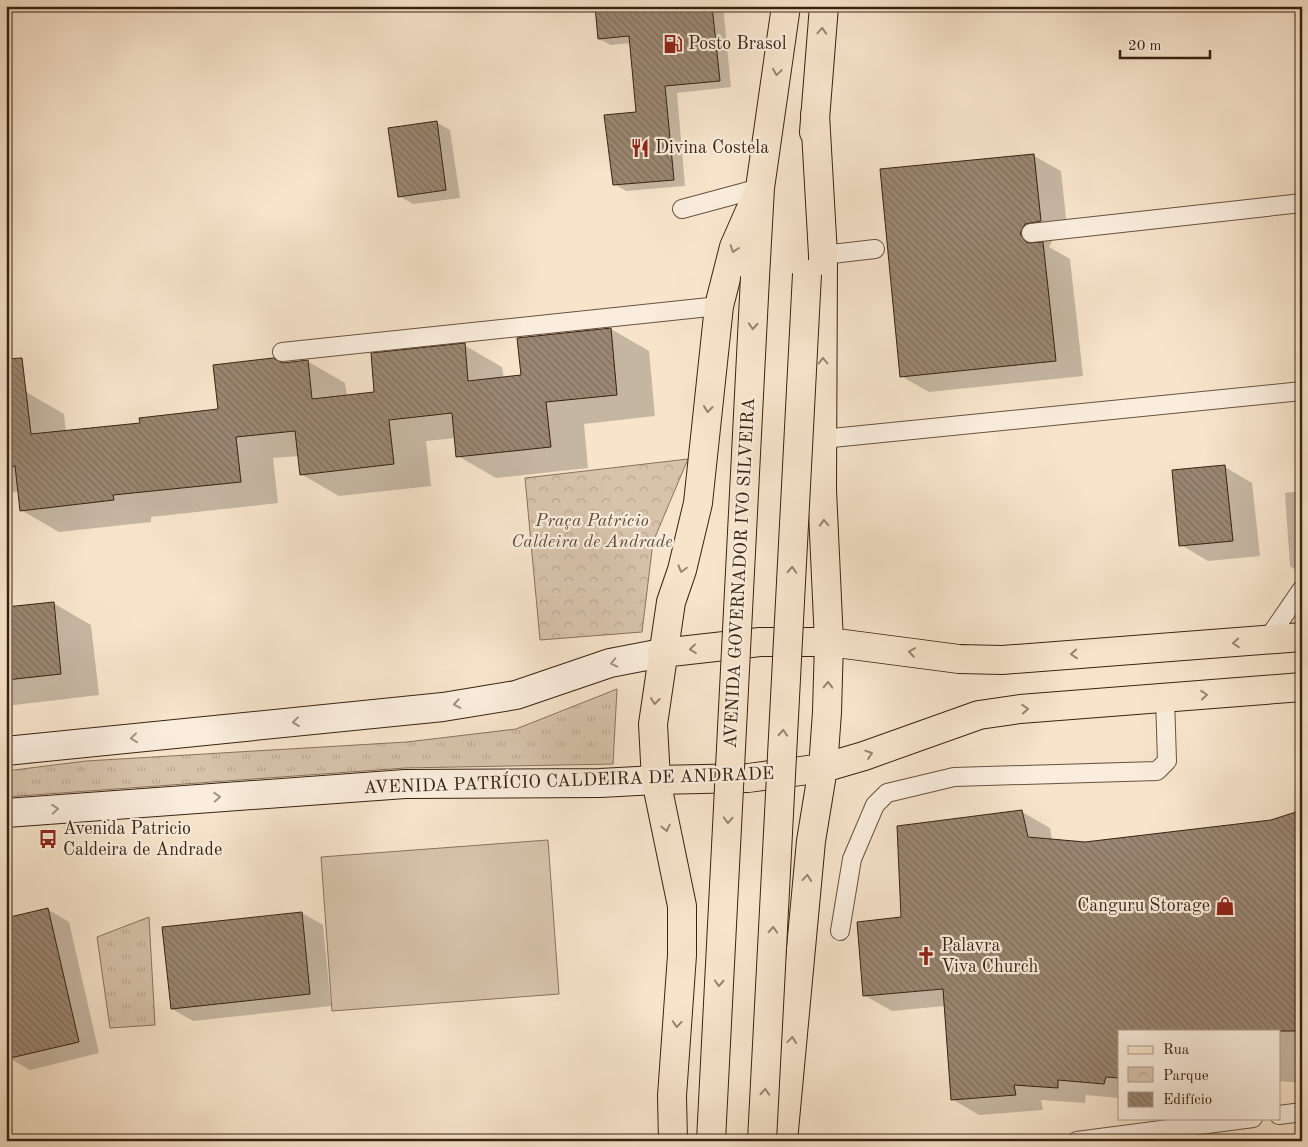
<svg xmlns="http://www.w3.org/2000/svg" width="1308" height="1147" font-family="'Old Standard TT',serif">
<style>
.grass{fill:url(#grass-tufts);stroke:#88725e}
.park{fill:url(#park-crowns);stroke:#88725e}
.pitch{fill:#d7c3ab;stroke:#88725e}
.shadow{fill:#0003}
.building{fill:url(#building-back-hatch);stroke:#382211}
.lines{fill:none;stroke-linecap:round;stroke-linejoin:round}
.lane-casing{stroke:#685240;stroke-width:20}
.secondary-casing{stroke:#382211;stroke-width:30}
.primary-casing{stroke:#382211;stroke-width:30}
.lane{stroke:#faeddd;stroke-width:18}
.secondary{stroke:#faeddd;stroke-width:28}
.primary{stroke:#f7e4cb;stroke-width:28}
.primary-bridge-casing{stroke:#382211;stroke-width:30;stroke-linecap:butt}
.primary-bridge{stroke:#f7e4cb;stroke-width:28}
.oneway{stroke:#98836e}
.oneway2{stroke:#a39281}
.labels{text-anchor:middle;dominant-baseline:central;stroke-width:4.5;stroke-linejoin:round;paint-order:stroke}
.poi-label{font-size:18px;fill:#382211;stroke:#faeddd;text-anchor:start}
.park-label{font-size:18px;font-style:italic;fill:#604a38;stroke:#faeddd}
.street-label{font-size:18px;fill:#382211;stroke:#faeddd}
</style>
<defs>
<pattern id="grass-tufts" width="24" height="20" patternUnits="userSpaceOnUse" patternTransform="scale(1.25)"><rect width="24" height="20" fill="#d7c3ab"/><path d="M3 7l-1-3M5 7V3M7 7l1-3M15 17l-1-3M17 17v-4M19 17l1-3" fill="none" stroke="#b9a792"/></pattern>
<pattern id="park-crowns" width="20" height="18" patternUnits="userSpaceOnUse" patternTransform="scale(1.25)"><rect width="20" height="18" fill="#d7c3ab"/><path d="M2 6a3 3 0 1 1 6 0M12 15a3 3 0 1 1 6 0" fill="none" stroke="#b9a792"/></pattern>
<pattern id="building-back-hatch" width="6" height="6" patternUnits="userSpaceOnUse" patternTransform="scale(1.25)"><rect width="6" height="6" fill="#9b8772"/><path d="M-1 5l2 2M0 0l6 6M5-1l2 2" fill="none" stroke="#7f6e5c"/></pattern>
</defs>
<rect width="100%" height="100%" fill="#f7e4cb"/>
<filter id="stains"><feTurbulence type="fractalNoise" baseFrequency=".004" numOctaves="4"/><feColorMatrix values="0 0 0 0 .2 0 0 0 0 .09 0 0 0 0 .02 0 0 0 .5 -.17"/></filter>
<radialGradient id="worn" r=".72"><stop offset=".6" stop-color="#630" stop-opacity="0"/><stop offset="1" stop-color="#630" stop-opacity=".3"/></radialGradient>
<!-- grass -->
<path class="grass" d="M617,689L613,764L405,768L6,797V771L86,761L407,742L516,729Z
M149,917L155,1025L110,1028L97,937Z"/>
<!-- park -->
<path class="park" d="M688,459L653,542L642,632L540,640L525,478Z"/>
<!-- pitch -->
<path class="pitch" d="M548,840L559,994L332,1011L321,857Z"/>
<!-- shadow -->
<path class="shadow" d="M596,6H723L731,87L677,93L685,186L626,191L614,184L637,113L631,43L611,45L599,39Z
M436,122L450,130L460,198L413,204L399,196Z
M1034,156L1061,171L1068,237L1053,239L1049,247L1070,259L1083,376L929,392L901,376Z
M611,329L649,351L655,416L584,424L588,468L496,478L458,456L456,438L426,441L431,486L339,496L301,474L299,456L273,458L278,503L151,517V522L59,532L21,510L19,491L6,493V394L26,392L64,414L66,432L141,424L219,410L282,364L307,361L345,383L347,396L376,393L464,345L502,367L504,378L522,376Z
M1225,467L1252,483L1260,556L1208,561L1181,545Z
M1302,491V569L1296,570L1290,566L1285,493Z
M53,603L91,625L99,695L6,706V607Z
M1302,811V1083L1279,1081V1031H1119V1098L1086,1095L1085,1103L1041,1100L1043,1110L979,1115L952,1099L945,1006L892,1011L864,995L902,918L1022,812L1050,828L1052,840L1085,843L1272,821Z
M47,909L69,922L99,1053L30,1070L9,1058Z
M302,913L323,925L331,1006L193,1021L172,1009Z"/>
<!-- building -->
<path class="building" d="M595,6H712L720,81L665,86L674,180L613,185L604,115L636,112L629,36L598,39Z
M437,121L446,190L398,197L388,128Z
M1034,154L1041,221L1025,224L1020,234L1027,243L1043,242L1056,361L900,377L880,169Z
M611,328L617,395L546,402L551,447L456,457L452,413L389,420L394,464L300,475L295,431L236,437L241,482L113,495L114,500L20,511L15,466L6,467V359L22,358L31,434L140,423L139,418L218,409L213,365L273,358L283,363L308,360L312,399L374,392L371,353L465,343L468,381L521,375L517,338Z
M1225,465L1233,541L1179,546L1172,470Z
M54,602L61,674L6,680V607Z
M1022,810L1028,837L1085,842L1271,820L1302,810V1031H1119V1078L1106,1077L1104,1084L1058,1080V1088L1014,1085L1016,1095L951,1100L943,989L863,996L857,922L901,917L897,826Z
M48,908L79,1042L6,1059V918Z
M302,912L310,994L171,1009L162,927Z"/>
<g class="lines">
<!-- lane casing -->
<g class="lane-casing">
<path id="lane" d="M682,209L760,188
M1031,233L1302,203
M823,255L875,249
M282,352L719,306
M822,439L1302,391
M1267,640L1302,589
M840,931L852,859L875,805L887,793L954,777L1157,771L1167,761L1165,698
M1279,1115L1302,1112
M1077,1141L1253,1118"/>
</g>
<!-- secondary casing -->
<g class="secondary-casing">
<path id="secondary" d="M6,751L443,707L516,695L610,663L662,653
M6,813L405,784L600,783L656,780"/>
</g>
<!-- primary casing -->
<g class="primary-casing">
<path id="primary" d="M814,132L824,6
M755,277L760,188L786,6
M662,653L760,642H829L959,659L1002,660L1302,637
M656,780L748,778L823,768L864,756L979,715L1020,709L1302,687
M673,1141L672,1096L682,955V906L656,780L653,724L671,602L682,570L698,503L719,306L734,247L760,188
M783,1141L811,841L823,768L827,712L829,642L822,490L823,255L815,114"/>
</g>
<!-- lane -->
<use href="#lane" class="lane"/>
<!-- secondary -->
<use href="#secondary" class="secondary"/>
<!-- primary -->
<use href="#primary" class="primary"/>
<!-- primary-bridge casing -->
<g class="primary-bridge-casing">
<path id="primary-bridge" d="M711,1141L755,277
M762,1141L807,274"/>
</g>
<!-- primary-bridge -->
<use href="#primary-bridge" class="primary-bridge"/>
</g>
<!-- one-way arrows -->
<defs><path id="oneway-chevron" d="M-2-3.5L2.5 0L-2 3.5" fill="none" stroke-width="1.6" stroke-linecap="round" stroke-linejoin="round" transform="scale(1.25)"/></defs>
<g class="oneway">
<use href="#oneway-chevron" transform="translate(822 31) rotate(-86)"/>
<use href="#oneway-chevron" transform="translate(777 72) rotate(98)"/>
<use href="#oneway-chevron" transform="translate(734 249) rotate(108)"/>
<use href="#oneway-chevron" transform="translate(753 326) rotate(93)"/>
<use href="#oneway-chevron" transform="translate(823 361) rotate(-90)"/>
<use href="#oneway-chevron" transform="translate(708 409) rotate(96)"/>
<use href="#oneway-chevron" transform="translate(824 523) rotate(-92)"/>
<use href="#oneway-chevron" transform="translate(682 569) rotate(106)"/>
<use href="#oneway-chevron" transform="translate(792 570) rotate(-87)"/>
<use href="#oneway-chevron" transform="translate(1236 643) rotate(176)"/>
<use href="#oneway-chevron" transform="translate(693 649) rotate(174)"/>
<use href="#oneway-chevron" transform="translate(912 652) rotate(-172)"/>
<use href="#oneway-chevron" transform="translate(1074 654) rotate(176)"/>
<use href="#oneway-chevron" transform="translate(828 685) rotate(-88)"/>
<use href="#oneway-chevron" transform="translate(1204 695) rotate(-5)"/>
<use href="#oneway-chevron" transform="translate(655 701) rotate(97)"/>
<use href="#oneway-chevron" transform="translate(1025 709) rotate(-5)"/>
<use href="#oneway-chevron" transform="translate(783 733) rotate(-87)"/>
<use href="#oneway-chevron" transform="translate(869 754) rotate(-19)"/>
<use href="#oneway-chevron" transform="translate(728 820) rotate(93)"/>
<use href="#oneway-chevron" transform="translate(666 828) rotate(77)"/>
<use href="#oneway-chevron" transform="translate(807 878) rotate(-85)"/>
<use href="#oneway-chevron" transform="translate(773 930) rotate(-87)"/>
<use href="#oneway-chevron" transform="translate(719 983) rotate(93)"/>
<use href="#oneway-chevron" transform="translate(677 1024) rotate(94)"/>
<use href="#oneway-chevron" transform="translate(792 1040) rotate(-85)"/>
<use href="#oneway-chevron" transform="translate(765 1092) rotate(-87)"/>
</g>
<g class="oneway2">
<use href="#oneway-chevron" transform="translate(614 663) rotate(167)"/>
<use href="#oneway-chevron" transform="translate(457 704) rotate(170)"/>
<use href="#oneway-chevron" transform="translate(296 722) rotate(174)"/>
<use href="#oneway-chevron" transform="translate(134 738) rotate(174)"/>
<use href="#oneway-chevron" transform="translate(217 797) rotate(-4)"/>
<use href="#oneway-chevron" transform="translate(55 809) rotate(-4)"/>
</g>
<!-- icons -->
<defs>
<g id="fuel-bare" transform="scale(1.5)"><path d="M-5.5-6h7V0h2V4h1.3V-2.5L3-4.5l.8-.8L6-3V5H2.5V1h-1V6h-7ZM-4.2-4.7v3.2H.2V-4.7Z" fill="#8f2418" stroke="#faeddd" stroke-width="2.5" paint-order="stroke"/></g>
<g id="restaurant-bare" transform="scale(1.5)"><path d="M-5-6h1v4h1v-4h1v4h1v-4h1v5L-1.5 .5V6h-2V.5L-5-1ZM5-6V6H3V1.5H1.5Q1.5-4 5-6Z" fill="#8f2418" stroke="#faeddd" stroke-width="2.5" paint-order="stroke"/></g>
<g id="bus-bare" transform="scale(1.5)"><path d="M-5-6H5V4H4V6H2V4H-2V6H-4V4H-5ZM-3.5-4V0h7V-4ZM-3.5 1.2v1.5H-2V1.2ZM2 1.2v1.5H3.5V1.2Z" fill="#8f2418" stroke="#faeddd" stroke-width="2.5" paint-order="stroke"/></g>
<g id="shop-bare" transform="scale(1.5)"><path d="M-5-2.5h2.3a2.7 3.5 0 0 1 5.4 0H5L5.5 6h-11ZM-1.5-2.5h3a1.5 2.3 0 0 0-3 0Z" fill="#8f2418" stroke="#faeddd" stroke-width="2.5" paint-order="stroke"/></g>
<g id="church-bare" transform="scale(1.5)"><path d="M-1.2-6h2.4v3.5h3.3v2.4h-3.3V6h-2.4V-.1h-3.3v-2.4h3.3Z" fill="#8f2418" stroke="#faeddd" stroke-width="2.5" paint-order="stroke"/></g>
</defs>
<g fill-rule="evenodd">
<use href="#fuel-bare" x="673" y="44"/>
<use href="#restaurant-bare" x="640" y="148"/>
<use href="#bus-bare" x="48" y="839"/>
<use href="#shop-bare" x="1225" y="906"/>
<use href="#church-bare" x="926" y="956"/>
</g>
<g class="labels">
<!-- poi labels -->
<g class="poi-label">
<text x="688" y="44">Posto Brasol</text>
<text x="655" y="148">Divina Costela</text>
<text x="63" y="829">Avenida Patricio<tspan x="63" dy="21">Caldeira de Andrade</tspan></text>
<text x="1210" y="906" text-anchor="end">Canguru Storage</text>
<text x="941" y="946">Palavra<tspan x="941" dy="21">Viva Church</tspan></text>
</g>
<!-- park labels -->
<g class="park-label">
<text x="592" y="521">Praça Patrício<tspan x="592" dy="21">Caldeira de Andrade</tspan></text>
</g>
<!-- street labels -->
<g class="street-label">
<text transform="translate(740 573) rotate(-87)">AVENIDA GOVERNADOR IVO SILVEIRA</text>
<text transform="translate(569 781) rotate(-2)">AVENIDA PATRÍCIO CALDEIRA DE ANDRADE</text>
</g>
</g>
<!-- margin -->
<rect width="1308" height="1147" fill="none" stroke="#f7e4cb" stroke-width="25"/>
<rect x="8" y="8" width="1293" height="1132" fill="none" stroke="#382211" stroke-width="2.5"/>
<rect x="12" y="12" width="1283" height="1122" fill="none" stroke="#382211"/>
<!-- legend -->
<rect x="1118" y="1030" width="162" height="90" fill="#faeddd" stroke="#ac9c8b"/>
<rect x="1128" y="1046" width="25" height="8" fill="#f7e4cb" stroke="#ac9c8b"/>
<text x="1163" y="1054" font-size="15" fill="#382211">Rua</text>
<rect x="1128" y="1067" width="25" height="15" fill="url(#park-crowns)" stroke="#ac9c8b"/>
<text x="1163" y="1080" font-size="15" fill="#382211">Parque</text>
<rect x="1128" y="1092" width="25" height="15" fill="url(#building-back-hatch)" stroke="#ac9c8b"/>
<text x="1163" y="1104" font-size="15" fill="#382211">Edifício</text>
<!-- scale -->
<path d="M1120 50v8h90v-8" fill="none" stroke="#382211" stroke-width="2.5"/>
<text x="1128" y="50" font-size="15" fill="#382211" stroke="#faeddd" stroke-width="4" paint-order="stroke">20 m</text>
<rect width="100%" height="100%" filter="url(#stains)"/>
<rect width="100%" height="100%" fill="url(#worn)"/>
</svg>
